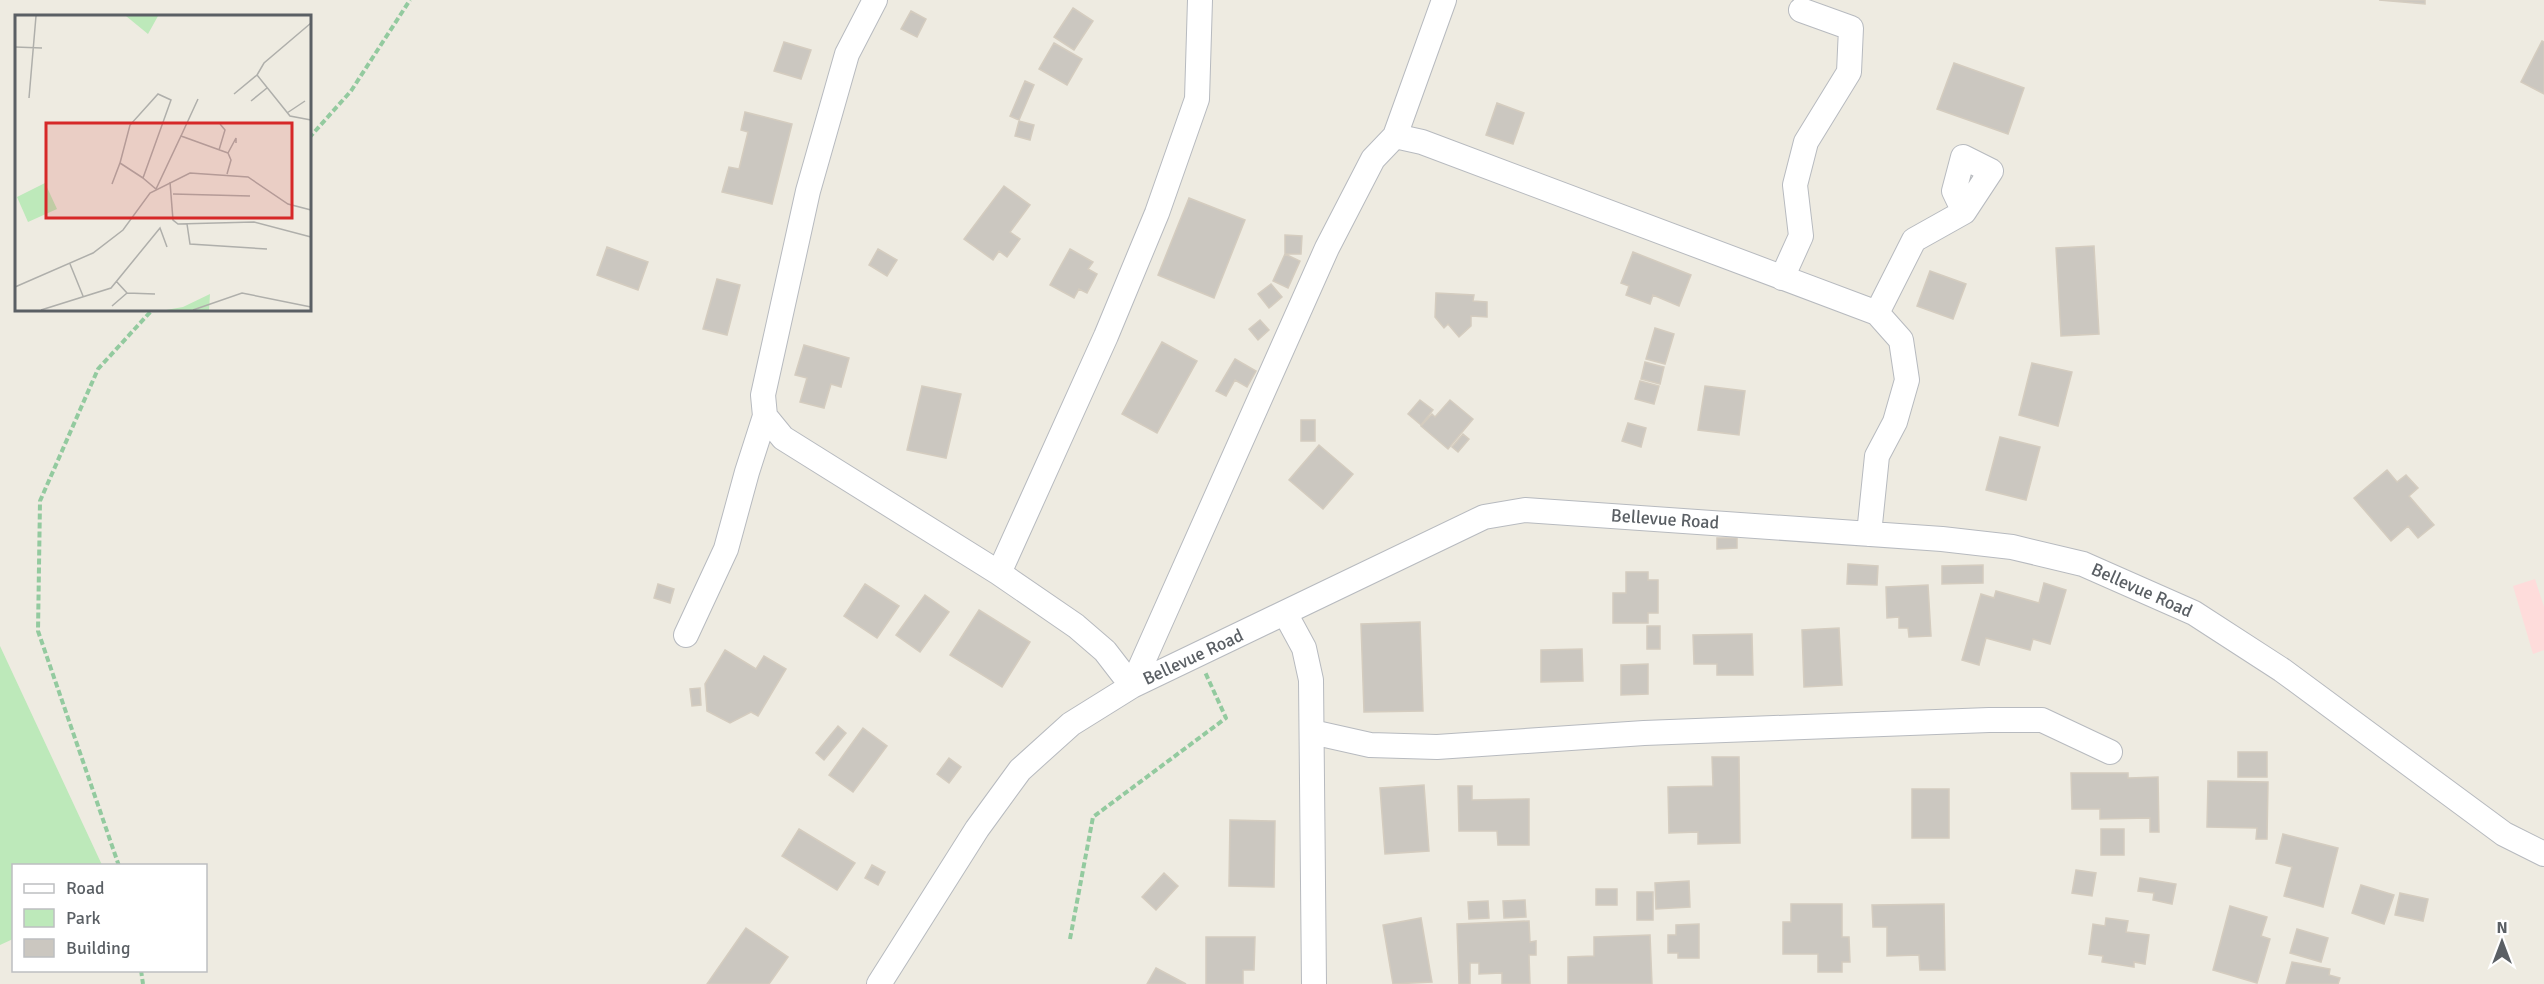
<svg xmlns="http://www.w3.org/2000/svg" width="2544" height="984" font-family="Signika,sans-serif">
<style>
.medical{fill:#fedcdb}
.green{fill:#bde9ba}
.building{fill:#cbc7c0;stroke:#d4ccbf;stroke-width:1.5}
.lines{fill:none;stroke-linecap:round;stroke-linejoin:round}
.minor-casing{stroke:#b7babf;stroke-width:26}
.path{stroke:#93ca9f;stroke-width:4;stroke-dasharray:6 3;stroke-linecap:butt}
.minor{stroke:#fff;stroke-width:24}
.labels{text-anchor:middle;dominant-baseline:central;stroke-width:5;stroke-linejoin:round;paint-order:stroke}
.street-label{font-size:18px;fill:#5a5f64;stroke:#fff}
.inset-road{fill:none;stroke:#afafab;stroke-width:1.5}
.view{fill:#d62828;fill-opacity:0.15;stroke:#d62828;stroke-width:3}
.inset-edge{fill:none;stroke:#5a5f64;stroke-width:3}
</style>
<rect width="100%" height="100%" fill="#eeebe1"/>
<!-- medical -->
<path class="medical" d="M2535,579L2544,607V650L2533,654L2513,586Z"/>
<!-- green -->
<path class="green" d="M0,646L102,865L14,866L13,939L0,945Z"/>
<!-- building -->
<path class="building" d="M2379,0H2425V4Z
M1073,8L1093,21L1074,50L1054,37Z
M911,11L926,19L917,37L901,29Z
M2542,41L2544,42V94L2521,82Z
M784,42L811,50L801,79L774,71Z
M1054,43L1082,59L1067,85L1039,69Z
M1954,63L2024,88L2008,134L1937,109Z
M1025,81L1034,85L1019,120L1010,116Z
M1497,103L1524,113L1513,144L1486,135Z
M745,112L792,124L772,204L722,192L729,167L739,169L748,132L741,130Z
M1019,121L1034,125L1030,140L1015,136Z
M1004,186L1030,205L1010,232L1020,239L1007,257L999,251L993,260L964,239Z
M1189,198L1245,220L1214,298L1158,275Z
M1285,235L1302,236L1301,254H1285Z
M2094,246L2099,334L2061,336L2056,248Z
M607,247L648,262L638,290L597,275Z
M878,249L897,260L887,276L869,265Z
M1070,249L1093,262L1088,269L1097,274L1087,293L1079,289L1074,298L1050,285Z
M1633,252L1691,275L1679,306L1653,295L1650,304L1626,295L1629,286L1621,283Z
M1285,254L1300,261L1288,288L1273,281Z
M1930,271L1966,284L1953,319L1917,306Z
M717,279L740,285L727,335L703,329Z
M1271,284L1282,297L1269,308L1258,294Z
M1436,293L1474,295L1473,301L1487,302V317L1471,316V326L1459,337L1448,324L1444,328L1435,317Z
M1260,320L1269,330L1258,340L1249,329Z
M1655,328L1674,334L1665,364L1646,359Z
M1162,342L1197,361L1157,433L1122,414Z
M804,345L849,358L841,387L831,384L824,408L800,402L807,378L795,375Z
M1235,359L1256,371L1247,387L1235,380L1226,396L1216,391Z
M1645,362L1664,367L1660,384L1641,379Z
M2032,363L2072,372L2058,426L2019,415Z
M1640,381L1659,386L1654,404L1635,399Z
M922,386L961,394L946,458L907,450Z
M1705,386L1745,391L1739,435L1698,430Z
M1420,400L1433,410L1421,425L1408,414Z
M1450,400L1473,419L1448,449L1421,426L1432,414L1435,417Z
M1301,420H1315V441H1301Z
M1628,423L1646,428L1641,447L1622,441Z
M1463,434L1469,439L1458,452L1452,447Z
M2000,437L2040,447L2026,500L1986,490Z
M1319,445L1353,474L1323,509L1289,480Z
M2387,470L2397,482L2406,475L2418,488L2409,496L2434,525L2418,538L2408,526L2391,541L2354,498Z
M1717,538H1737V548L1717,549Z
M1848,564L1878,566L1877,585L1847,584Z
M1983,565V583L1942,584V566Z
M1626,572H1648V580H1658V613H1648V623H1613V593H1626Z
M2044,583L2066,590L2050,644L2033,639L2030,650L1986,638L1979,665L1962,660L1981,594L1994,598L1996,591L2039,603Z
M658,584L674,589L670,603L654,598Z
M865,584L899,606L877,638L844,616Z
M1928,585L1931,636L1909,637L1908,628H1899V617L1887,618L1886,587Z
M925,595L949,612L920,652L896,635Z
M979,610L1030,642L1002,687L950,655Z
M1420,622L1423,711L1364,712L1361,624Z
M1647,626H1660V649H1647Z
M1839,628L1842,685L1804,687L1802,630Z
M1752,634L1753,675H1717V664H1694L1693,635Z
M1582,649L1583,681L1541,682V650Z
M725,650L756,669L764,656L786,669L758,716L751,712L730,723L707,711L705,684Z
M1648,664V694L1621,695V665Z
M700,688L701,705L692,706L690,689Z
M838,726L846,733L824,760L816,753Z
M863,728L887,746L853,792L829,775Z
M2238,752H2267V777H2238Z
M1712,757H1739L1740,843L1698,844V832L1669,833L1668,787L1713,786Z
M949,758L961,767L949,783L937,774Z
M2071,773H2128V778L2158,777L2159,832H2150V818L2100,819V809H2072Z
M2208,781L2268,782L2267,839H2256L2257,828L2207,827Z
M1424,785L1429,851L1385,854L1380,788Z
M1458,786H1472V800L1529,799V845H1498L1497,831H1459Z
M1912,789H1949V838H1912Z
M1230,820L1275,821L1274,887L1229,886Z
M799,829L855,863L837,890L782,856Z
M2101,829H2124V855H2101Z
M2283,834L2338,848L2323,907L2284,896L2292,867L2276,863Z
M872,865L885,872L878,885L865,878Z
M2076,870L2096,873L2092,896L2072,893Z
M1164,873L1178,886L1156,910L1142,897Z
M2140,878L2176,884L2172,904L2153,900L2154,893L2138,891Z
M1689,881L1690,907L1656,909L1655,883Z
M2361,885L2394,895L2384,924L2352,913Z
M1596,889H1617V905H1596Z
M1637,892H1653V920H1637Z
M2400,893L2428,899L2423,921L2395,915Z
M1525,900L1526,917L1504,918L1503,901Z
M1488,901L1489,918L1469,919L1468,902Z
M1791,904H1842V937H1849L1850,962H1842V972H1818V954H1783V922H1791Z
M1944,904L1945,970H1920L1919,955L1887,956V927H1873L1872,905Z
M2230,906L2267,917L2261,936L2270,939L2257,983L2213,970Z
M1421,918L1432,982L1393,984L1383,925Z
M2106,918L2128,921L2126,932L2149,935L2145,964L2134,962V967L2102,962L2103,956L2089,954L2093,924L2105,926Z
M1529,921L1530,942L1536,941V955H1529L1530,984H1502V973L1479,974V963H1470V984H1459L1457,924Z
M1699,924V958H1678V953H1668V935H1676V925Z
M746,928L788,957L769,984H707Z
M2297,929L2328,938L2321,962L2290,953Z
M1650,935L1652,984H1568V957L1594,956V937Z
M1206,937H1255L1254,970H1243V984H1206Z
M2292,962L2330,969L2329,975L2340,978L2338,984H2286Z
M1156,968L1186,984H1147Z"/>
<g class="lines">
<!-- minor casing -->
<g class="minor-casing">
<path id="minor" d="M1200,0L1197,99L1157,213L1106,336L999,573L1076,626L1105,651L1132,686L1327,248L1373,159L1395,136L1422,142L1877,313L1901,340L1907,380L1895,422L1877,456L1869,534
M1395,136L1444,0
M1782,278L1801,236L1795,185L1806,142L1849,72L1851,28L1801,10
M1877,313L1914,240L1964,212L1991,171L1963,157L1954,191L1964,212
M765,416L763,395L808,191L847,54L875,0
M1285,613L1304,648L1311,680L1314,984
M686,635L726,549L747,472L765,416L783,438L999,573
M1312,732L1370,745L1437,747L1644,733L1989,720H2042L2110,752
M879,984L977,829L1020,770L1071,724L1132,686L1484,517L1525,510L1942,539L2012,547L2083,564L2194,613L2282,670L2504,834L2544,854"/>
</g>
<!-- path -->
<path class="path" d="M309,138L351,91L410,0
M119,866L38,631L40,501L98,369L153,309
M1070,939L1093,817L1226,718L1205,672
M141,970L143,984"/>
<!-- minor -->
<use href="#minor" class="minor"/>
</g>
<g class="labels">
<!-- street labels -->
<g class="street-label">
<text transform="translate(1665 519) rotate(4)">Bellevue Road</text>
<text transform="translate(2142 590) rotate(24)">Bellevue Road</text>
<text transform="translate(1193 657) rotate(-25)">Bellevue Road</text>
</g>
</g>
<!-- overview -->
<g transform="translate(15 15)">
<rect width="296" height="296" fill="#eeebe1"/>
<path d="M111,1H143L133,19ZM30,168L42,194L13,207L2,182ZM195,279L194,295H151L168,292Z" fill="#bde9ba"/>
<path class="inset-road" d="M296,8L249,48L242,60L275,101L296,105M0,32L27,33M219,79L242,60M14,83L21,1M236,86L252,73M272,98L290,86M166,121L183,84M204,135L210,115L205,109M105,148L115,110L143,79L156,85L128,163L141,174L166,121L213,138M212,159L216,145L213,138L221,123V128M155,167L158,205L163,209L239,207L296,222M97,169L105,148L128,163M158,179L235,181M172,209L175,229L252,234M55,249L68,281M0,272L78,238L108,215L135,178L175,158L233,162L273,189L296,195M112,278L140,279M97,291L112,278L101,266M26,295L96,273L145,213L152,232M178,295L227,278L296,292"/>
<path class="view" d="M31,108H277V203H31Z"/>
<rect width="296" height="296" class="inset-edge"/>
</g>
<!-- legend -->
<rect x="12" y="864" width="195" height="108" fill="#ffffff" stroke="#bdbfc1" stroke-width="1.5"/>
<rect x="24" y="884" width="30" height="9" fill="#ffffff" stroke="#bdbfc1" stroke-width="1.5"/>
<text x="66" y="894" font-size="18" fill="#5a5f64">Road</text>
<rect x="24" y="909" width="30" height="18" fill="#bde9ba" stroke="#bdbfc1" stroke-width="1.5"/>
<text x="66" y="924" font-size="18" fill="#5a5f64">Park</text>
<rect x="24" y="939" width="30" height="18" fill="#cbc7c0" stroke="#bdbfc1" stroke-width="1.5"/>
<text x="66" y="954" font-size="18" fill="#5a5f64">Building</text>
<!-- north arrow -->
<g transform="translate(2502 942)" stroke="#ffffff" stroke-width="4.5" paint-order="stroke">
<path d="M0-4.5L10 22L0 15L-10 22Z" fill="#5a5f64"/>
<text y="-9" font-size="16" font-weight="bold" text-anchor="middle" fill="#5a5f64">N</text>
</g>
</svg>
